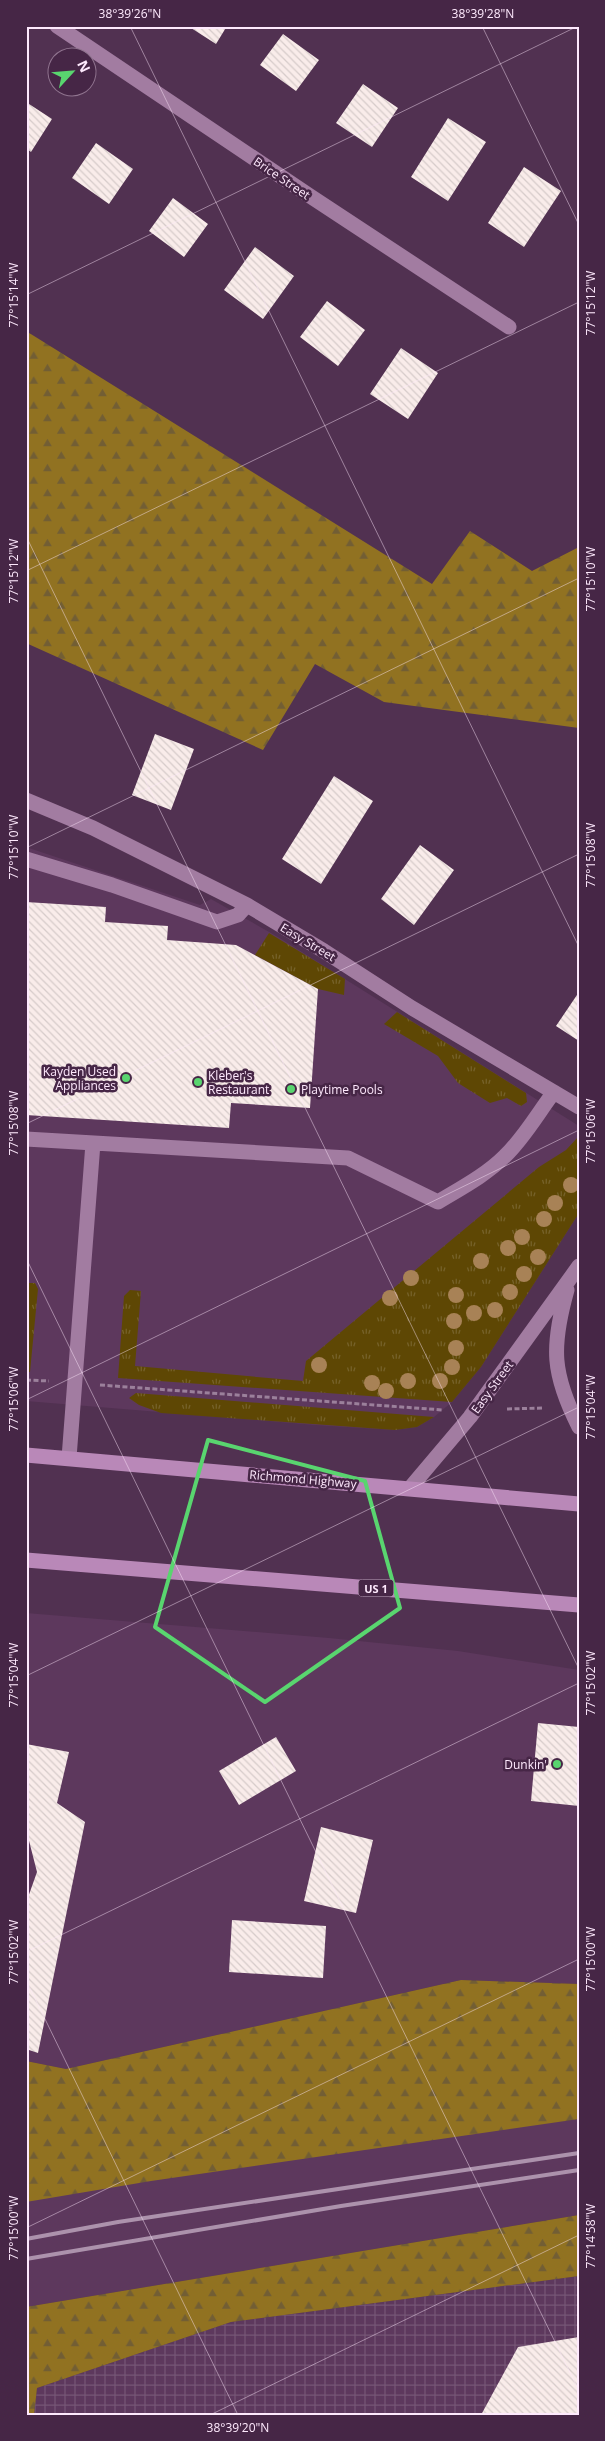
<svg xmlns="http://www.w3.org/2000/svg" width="605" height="2441" font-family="'Open Sans',sans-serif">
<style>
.built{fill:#5d385d}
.industrial{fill:url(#industrial-grid)}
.grass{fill:url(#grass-tufts)}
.forest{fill:url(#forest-firs)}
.building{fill:url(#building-back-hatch)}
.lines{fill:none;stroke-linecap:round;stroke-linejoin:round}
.path{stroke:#9b809b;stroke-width:3;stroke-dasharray:5 2.5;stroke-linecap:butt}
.minor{stroke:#a27ca1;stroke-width:15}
.major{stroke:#b988b8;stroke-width:15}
.rail{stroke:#ac92ac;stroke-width:4}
.tree{fill:#a88256}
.marked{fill:none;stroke:#59d56f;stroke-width:4;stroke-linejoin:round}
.ticks{fill:none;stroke:#fee9fd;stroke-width:1;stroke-opacity:0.45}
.poi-dot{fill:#59d56f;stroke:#462646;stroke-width:2}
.labels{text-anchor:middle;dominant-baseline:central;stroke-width:5;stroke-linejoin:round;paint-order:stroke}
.shield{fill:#462646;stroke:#c7aec6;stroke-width:1}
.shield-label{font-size:11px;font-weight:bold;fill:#fee9fd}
.street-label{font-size:12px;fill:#fee9fd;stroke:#462646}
.poi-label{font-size:12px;fill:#fee9fd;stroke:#462646;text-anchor:end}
.neatline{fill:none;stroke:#fee9fd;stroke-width:2}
.ticks-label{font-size:12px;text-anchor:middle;fill:#fee9fd}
</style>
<defs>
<pattern id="industrial-grid" width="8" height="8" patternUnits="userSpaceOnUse" patternTransform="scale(1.25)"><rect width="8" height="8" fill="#5d385d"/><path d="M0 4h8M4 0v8" fill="none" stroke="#755575"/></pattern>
<pattern id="grass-tufts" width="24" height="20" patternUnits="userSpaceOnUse" patternTransform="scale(1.25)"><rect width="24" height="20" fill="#5e4704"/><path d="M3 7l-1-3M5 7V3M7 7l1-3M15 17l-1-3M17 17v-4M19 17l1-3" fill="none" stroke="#76622a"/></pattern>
<pattern id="forest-firs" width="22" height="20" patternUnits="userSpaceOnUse" patternTransform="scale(1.25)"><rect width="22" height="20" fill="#917221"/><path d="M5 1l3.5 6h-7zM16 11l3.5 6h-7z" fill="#725e34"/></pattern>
<pattern id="building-back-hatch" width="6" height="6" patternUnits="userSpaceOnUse" patternTransform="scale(1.25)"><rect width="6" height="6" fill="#f9ecea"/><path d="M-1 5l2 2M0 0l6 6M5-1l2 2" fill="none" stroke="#d6cbca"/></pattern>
</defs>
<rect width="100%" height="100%" fill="#513151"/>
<!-- built -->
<path class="built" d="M26,847L200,905L211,899L278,937L579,1126V1213L481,1367L452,1402L434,1417L417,1427L395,1430L316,1425L26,1401Z
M26,1613L329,1638L458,1651L579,1670V1984L461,1980L66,2069L26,2061Z
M579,2119V2215L26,2307V2191Z"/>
<!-- industrial -->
<path class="industrial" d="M579,2276V2415H34L37,2388L231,2322Z"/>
<!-- grass -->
<path class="grass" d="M269,933L345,979L344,995L318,989L255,955Z
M397,1012L526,1093L527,1102L521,1106L507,1098L490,1103L458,1083L438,1056L384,1024Z
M579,1136V1213L481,1367L452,1402L118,1378L124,1296L130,1290L141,1291L135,1366L303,1381L306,1361L539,1167L566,1150Z
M26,1283H35L38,1289L30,1372H26Z
M136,1393L434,1417L417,1427L395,1430L161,1413L139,1405L129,1398Z"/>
<!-- forest -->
<path class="forest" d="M26,331L432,584L470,531L532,571L579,547V728L384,702L315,664L263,750L26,643Z
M461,1980L579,1984V2119L151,2181L26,2202V2061L66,2069Z
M579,2215V2276L231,2322L37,2388L34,2415H26V2307Z"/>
<!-- building -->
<path class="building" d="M188,26H227L216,44Z
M283,34L319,60L296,91L260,65Z
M363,84L398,108L372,147L336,123Z
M26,102L52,119L31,152L26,148Z
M448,118L486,142L448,201L411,177Z
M96,143L133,169L109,204L72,178Z
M524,167L561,191L524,247L488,223Z
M173,198L208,224L184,257L149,231Z
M255,247L294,276L263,319L224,290Z
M327,301L365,330L338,366L300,337Z
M401,348L438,373L408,419L370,394Z
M155,734L194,749L171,810L132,795Z
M334,776L373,801L321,884L282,859Z
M420,845L454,870L414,925L381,899Z
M26,902L106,907L105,922L168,926L167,940L236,945L318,989L310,1108L231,1103L229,1128L26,1115Z
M579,992V1041L556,1026Z
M538,1723L579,1727V1806L531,1801Z
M276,1737L296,1771L239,1805L219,1771Z
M26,1744L69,1752L57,1803L85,1822L38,2053L26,2049V1903L37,1872L26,1829Z
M321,1827L373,1840L356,1913L304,1901Z
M232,1920L326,1926L323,1978L229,1972Z
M579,2337V2415H481L518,2347Z"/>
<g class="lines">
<!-- path -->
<path class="path" d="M26,1380L49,1381
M100,1385L443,1410
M507,1409L543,1408"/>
<!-- minor -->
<path class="minor" d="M57,26L310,196L509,327
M26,800L93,828L247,905L324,951L412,1008L579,1107
M26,859L112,885L217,922L238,915L247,905
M26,1139L348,1158L438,1202C461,1188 486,1175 505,1156C524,1138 538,1113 554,1092
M567,1290C551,1347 552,1374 579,1427
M69,1458L93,1143
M410,1488L470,1417L579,1266"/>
<!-- major -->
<path class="major" d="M26,1455L579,1504
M26,1560L579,1605"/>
<!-- rail -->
<path class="rail" d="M26,2239L118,2222L579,2153
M26,2259L341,2206L579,2170"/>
</g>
<!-- trees -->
<g class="tree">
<circle cx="571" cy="1185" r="8"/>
<circle cx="555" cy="1203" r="8"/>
<circle cx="544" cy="1219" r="8"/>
<circle cx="522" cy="1237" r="8"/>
<circle cx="508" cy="1248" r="8"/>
<circle cx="538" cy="1257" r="8"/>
<circle cx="481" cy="1261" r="8"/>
<circle cx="524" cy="1274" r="8"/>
<circle cx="411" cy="1278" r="8"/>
<circle cx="510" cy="1292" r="8"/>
<circle cx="456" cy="1295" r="8"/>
<circle cx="390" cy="1298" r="8"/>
<circle cx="495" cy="1310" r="8"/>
<circle cx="474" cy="1313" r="8"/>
<circle cx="454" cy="1321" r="8"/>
<circle cx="456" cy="1348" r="8"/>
<circle cx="319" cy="1365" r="8"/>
<circle cx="452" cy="1367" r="8"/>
<circle cx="408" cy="1381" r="8"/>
<circle cx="440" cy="1381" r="8"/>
<circle cx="372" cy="1383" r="8"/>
<circle cx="386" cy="1391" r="8"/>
</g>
<!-- marked area -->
<path class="marked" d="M208,1440L365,1481L400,1608L265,1702L155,1627Z"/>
<!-- ticks -->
<path class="ticks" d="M130,26L579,947M482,26L579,225M26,295L578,26M26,536L579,1669M26,571L579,302M26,848L579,578M26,1124L579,854M26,1258L579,2391M26,1400L579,1130M26,1676L579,1407M26,1952L579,1683M26,1980L238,2415M26,2228L579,1959M210,2415L579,2235"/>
<!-- markers -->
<g class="poi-dot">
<circle cx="126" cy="1078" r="5"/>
<circle cx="198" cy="1082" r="5"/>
<circle cx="291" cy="1089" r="5"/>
<circle cx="557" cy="1764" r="5"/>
</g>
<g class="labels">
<!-- shield labels -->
<rect class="shield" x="358.5" y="1579.5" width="35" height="17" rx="4"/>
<g class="shield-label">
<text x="376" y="1588">US 1</text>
</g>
<!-- street labels -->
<g class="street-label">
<text transform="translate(282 178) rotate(34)">Brice Street</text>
<text transform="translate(308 942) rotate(31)">Easy Street</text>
<text transform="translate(492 1387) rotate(-54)">Easy Street</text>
<text transform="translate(303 1479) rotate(5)">Richmond Highway</text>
</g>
<!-- poi labels -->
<g class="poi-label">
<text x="116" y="1071">Kayden Used<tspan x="116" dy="14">Appliances</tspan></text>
<text x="208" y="1075" text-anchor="start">Kleber's<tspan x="208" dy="14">Restaurant</tspan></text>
<text x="301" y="1089" text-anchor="start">Playtime Pools</text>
<text x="547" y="1764">Dunkin'</text>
</g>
</g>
<!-- border -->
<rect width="605" height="2441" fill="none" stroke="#462646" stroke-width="55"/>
<!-- north arrow -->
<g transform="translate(72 72) rotate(64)"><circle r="24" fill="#462646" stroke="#90748f"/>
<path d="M0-4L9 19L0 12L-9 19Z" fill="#59d56f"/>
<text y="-8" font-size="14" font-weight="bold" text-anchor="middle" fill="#fee9fd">N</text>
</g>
<rect x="28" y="28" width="550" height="2386" class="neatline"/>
<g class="ticks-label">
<text x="130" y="18">38°39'26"N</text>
<text x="483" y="18">38°39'28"N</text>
<text transform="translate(14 295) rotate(-90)" y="4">77°15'14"W</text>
<text transform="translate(591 303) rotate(-90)" y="4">77°15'12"W</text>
<text transform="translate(14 571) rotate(-90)" y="4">77°15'12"W</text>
<text transform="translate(591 579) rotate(-90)" y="4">77°15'10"W</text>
<text transform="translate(14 847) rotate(-90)" y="4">77°15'10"W</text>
<text transform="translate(591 855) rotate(-90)" y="4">77°15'08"W</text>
<text transform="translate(14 1123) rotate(-90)" y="4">77°15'08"W</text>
<text transform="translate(591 1131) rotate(-90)" y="4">77°15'06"W</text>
<text transform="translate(14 1399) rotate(-90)" y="4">77°15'06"W</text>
<text transform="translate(591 1407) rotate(-90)" y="4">77°15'04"W</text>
<text transform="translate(14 1675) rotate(-90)" y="4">77°15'04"W</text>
<text transform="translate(591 1683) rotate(-90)" y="4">77°15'02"W</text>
<text transform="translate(14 1952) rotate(-90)" y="4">77°15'02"W</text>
<text transform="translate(591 1959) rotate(-90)" y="4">77°15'00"W</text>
<text transform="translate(14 2228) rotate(-90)" y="4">77°15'00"W</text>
<text transform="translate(591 2236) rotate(-90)" y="4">77°14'58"W</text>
<text x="238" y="2432">38°39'20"N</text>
</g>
</svg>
